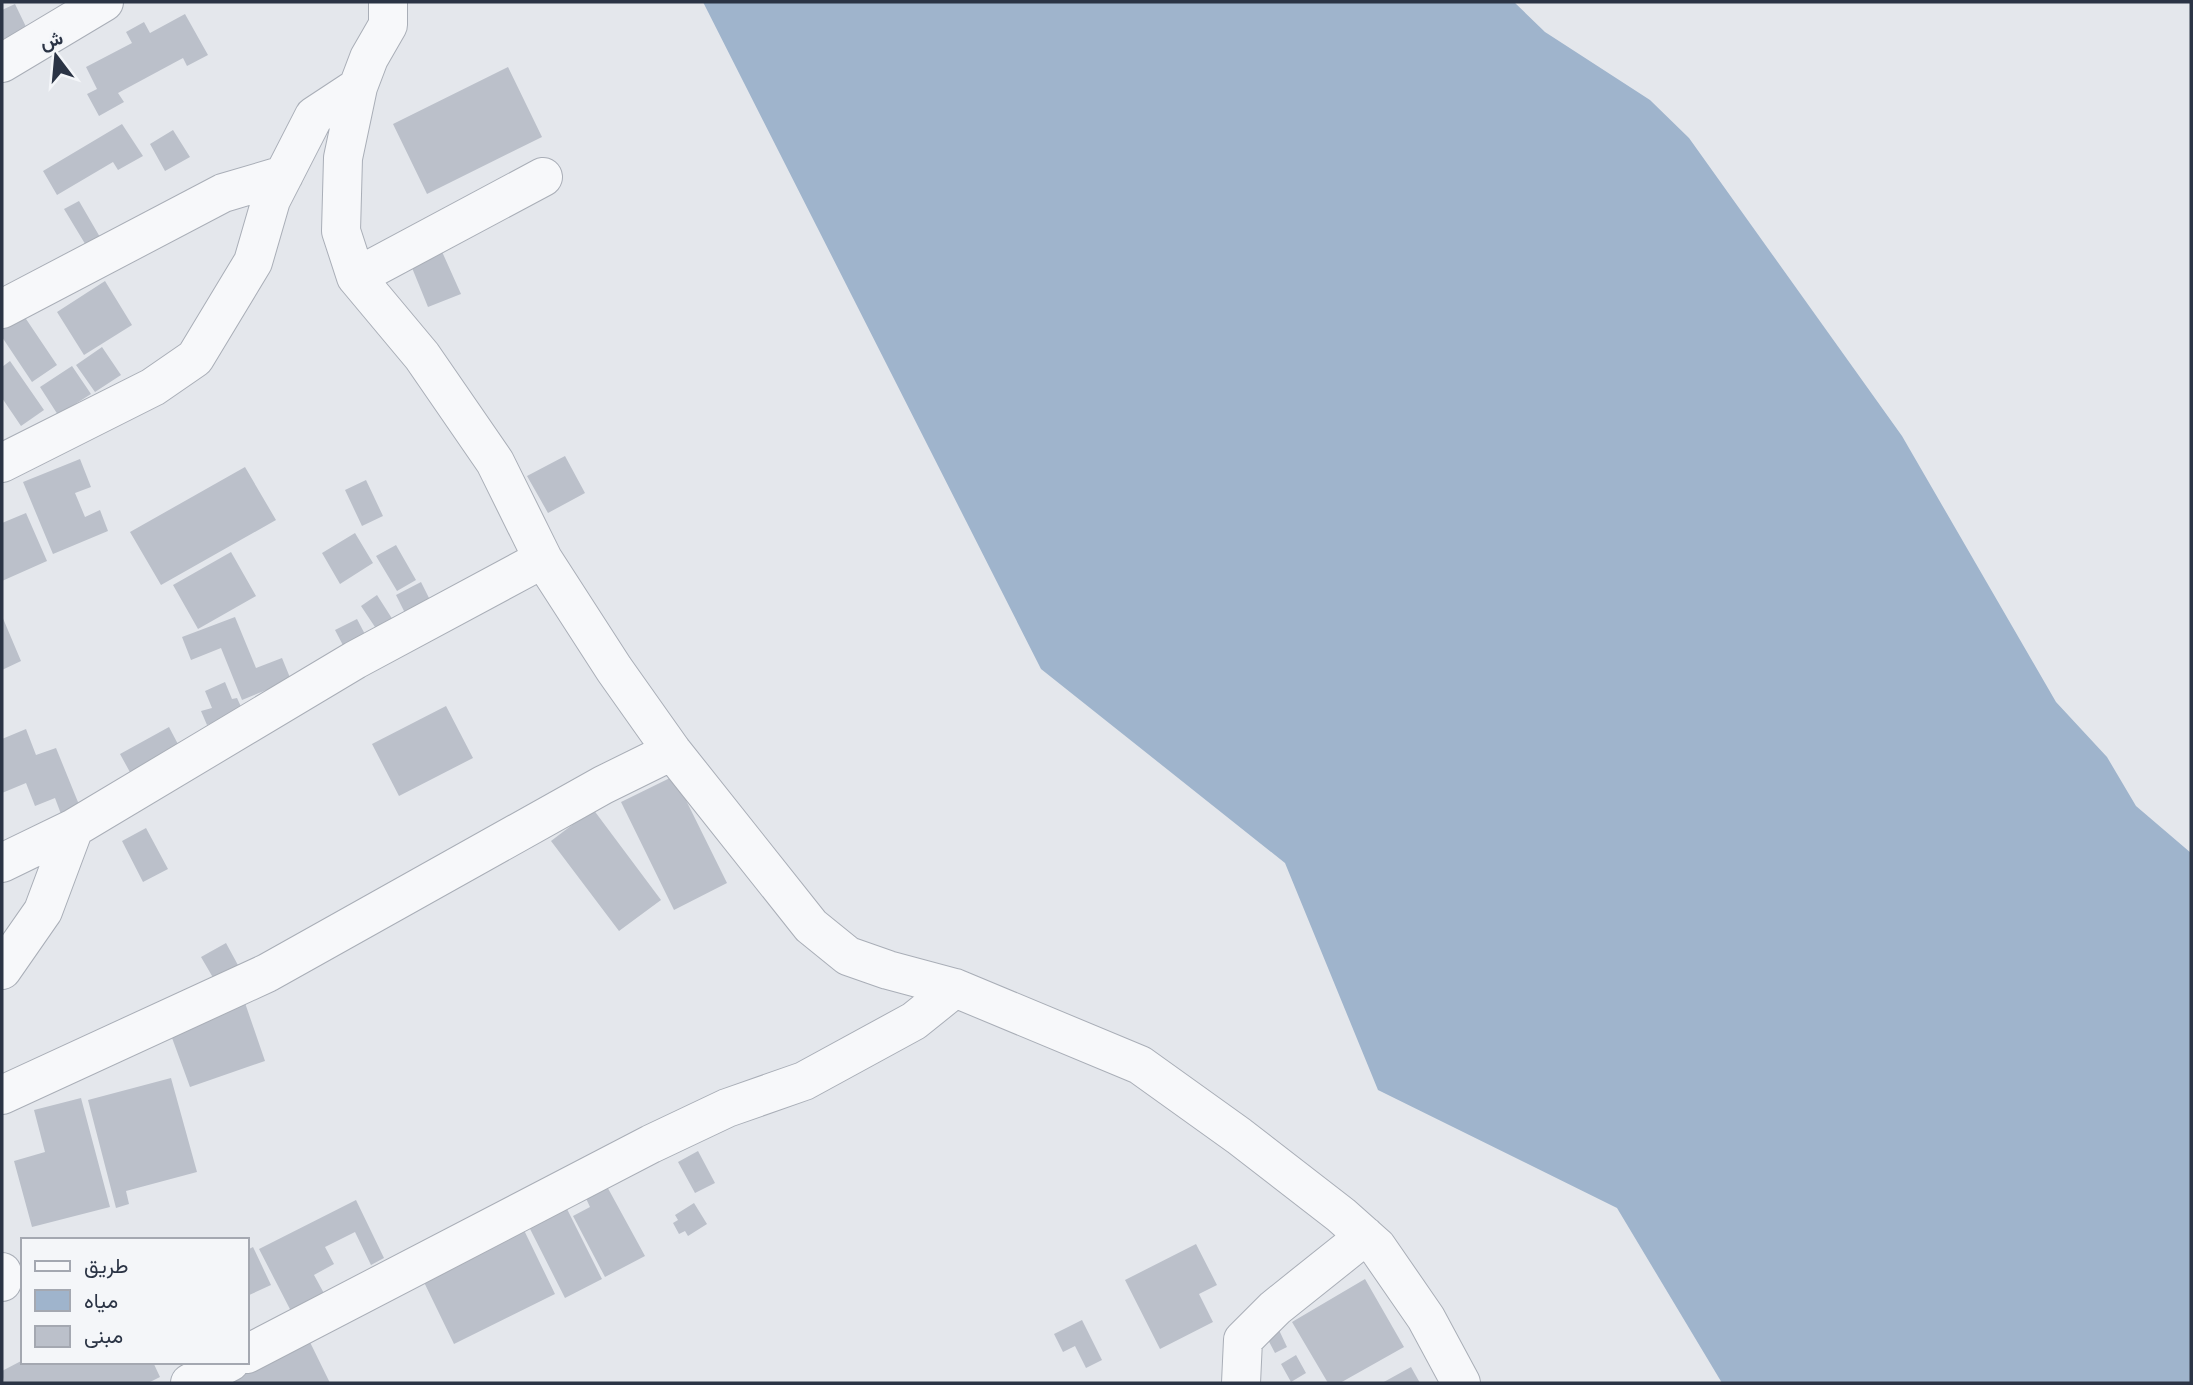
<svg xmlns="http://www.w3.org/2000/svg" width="2193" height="1385" font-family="'IBM Plex Sans',Vazirmatn,sans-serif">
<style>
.water{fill:#9fb4cc}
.building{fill:#bbc0ca}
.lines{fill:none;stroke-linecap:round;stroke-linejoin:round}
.minor-casing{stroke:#a9aeb7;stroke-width:40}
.minor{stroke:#f7f8fa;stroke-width:38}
</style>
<rect width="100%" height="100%" fill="#e4e7ec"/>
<!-- water -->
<path class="water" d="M703,2H1514L1545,32L1650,100L1689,138L1902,436L2056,702L2107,757L2136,806L2191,853V1383H1722L1617,1208L1378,1090L1285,863L1041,669Z"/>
<!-- building -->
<path class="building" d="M15,4L29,33L5,44L2,36V10Z
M185,14L208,55L187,66L183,58L118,93L124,102L99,116L87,94L97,89L86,67L132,43L126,32L144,22L150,33Z
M508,67L542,137L427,194L393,124Z
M122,124L143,156L118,170L113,162L57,195L43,171Z
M173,130L190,157L165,171L150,144Z
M79,201L104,244L90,252L64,209Z
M439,245L461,294L428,307L408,258Z
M105,281L132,325L84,355L57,312Z
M22,313L57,365L32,382L2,337V327Z
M102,347L121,375L95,392L76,365Z
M10,361L44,410L21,426L2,398V367Z
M72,366L91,394L58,415L40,387Z
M565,456L585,493L548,513L527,476Z
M80,459L91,487L75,493L85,517L100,510L108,531L53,554L23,482Z
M245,467L276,520L161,585L130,532Z
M366,480L383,516L362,526L345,490Z
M26,513L47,561L2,581V523Z
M355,533L373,563L340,584L322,553Z
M396,545L416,580L397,591L376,556Z
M231,552L256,596L198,629L173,585Z
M421,582L433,606L408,619L396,595Z
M377,595L393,620L377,630L361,606Z
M2,616L21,661L2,670Z
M235,617L256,668L282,658L291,680L242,700L221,648L191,660L182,637Z
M357,619L368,640L346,651L335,630Z
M225,682L232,699L237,698L243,711L207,725L201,711L212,708L205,691Z
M446,706L473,758L399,796L372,744Z
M169,727L180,748L131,774L120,754Z
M26,729L36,755L56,748L80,807L61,814L55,798L35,806L26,783L2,793V739Z
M674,776L727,883L674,910L621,802Z
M593,809L661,900L619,931L551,841Z
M146,828L168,869L143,882L122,841Z
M226,943L239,967L215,981L201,957Z
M244,1000L265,1061L190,1087L168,1027Z
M171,1078L197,1172L126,1191L129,1204L116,1208L88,1100Z
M81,1098L110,1207L32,1227L14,1161L45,1152L34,1110Z
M698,1151L715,1183L695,1193L678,1162Z
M604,1181L645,1256L605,1277L573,1216L590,1207L583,1192Z
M356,1200L384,1258L371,1265L355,1232L325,1247L334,1264L314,1275L326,1297L293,1315L259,1249Z
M564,1203L602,1279L565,1298L526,1221Z
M694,1203L707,1224L688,1236L685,1231L679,1234L673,1223L678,1220L675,1215Z
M522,1226L555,1294L454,1344L421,1276Z
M1196,1244L1217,1285L1199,1294L1213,1322L1160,1349L1125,1280Z
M253,1247L271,1285L247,1296V1250Z
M1365,1279L1404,1347L1340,1383H1328L1292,1322Z
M1082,1320L1102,1360L1086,1368L1075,1346L1063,1352L1054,1334Z
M1279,1330L1287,1347L1275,1353L1266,1336Z
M305,1332L330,1383H202Z
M1296,1355L1306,1373L1291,1382L1281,1364Z
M23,1360V1362H153L160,1377L148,1383H4L2,1371Z
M1411,1367L1420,1383H1382Z"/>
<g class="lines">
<!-- minor casing -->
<g class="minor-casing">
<path id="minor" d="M388,2V25L369,58L358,87L343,158L341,231L356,277L422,356L495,462L543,559L614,669L672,751L811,926L848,956L888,970L955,988L1140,1065L1239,1136L1341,1215L1377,1247L1426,1318L1461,1383
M2,63L104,2
M356,277L543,177
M2,309L223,193L284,175
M2,463L153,387L195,358L253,262L271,200L314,116L358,87
M2,863L74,828L355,660L543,559
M2,970L43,911L74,828
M2,1095L267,973L603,785L672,751
M2,1272V1282
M247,1354L651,1144L727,1108L804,1081L914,1021L955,988
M190,1383L230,1362
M1241,1383L1243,1340L1275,1308L1365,1236"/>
</g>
<!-- minor -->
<use href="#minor" class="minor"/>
</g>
<!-- border -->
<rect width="2193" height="1385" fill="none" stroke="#2b3445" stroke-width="7"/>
<!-- legend -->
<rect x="21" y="1238" width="228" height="126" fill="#f4f6f9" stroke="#a4a8b1" stroke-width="2"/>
<rect x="35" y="1261" width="35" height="10" fill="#f7f8fa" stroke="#a4a8b1" stroke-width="2"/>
<text x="84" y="1273" font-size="21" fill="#2b3445">طريق</text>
<rect x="35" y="1290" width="35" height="21" fill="#9fb4cc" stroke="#a4a8b1" stroke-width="2"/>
<text x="84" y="1308" font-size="21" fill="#2b3445">مياه</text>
<rect x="35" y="1326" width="35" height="21" fill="#bbc0ca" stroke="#a4a8b1" stroke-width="2"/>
<text x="84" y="1343" font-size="21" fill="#2b3445">مبنى</text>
<!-- north arrow -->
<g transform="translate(56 56) rotate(344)" stroke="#f4f6f9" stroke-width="5" paint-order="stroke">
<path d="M0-5L12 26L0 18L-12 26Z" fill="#2b3445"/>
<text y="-10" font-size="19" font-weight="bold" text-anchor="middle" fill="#2b3445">ش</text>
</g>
</svg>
